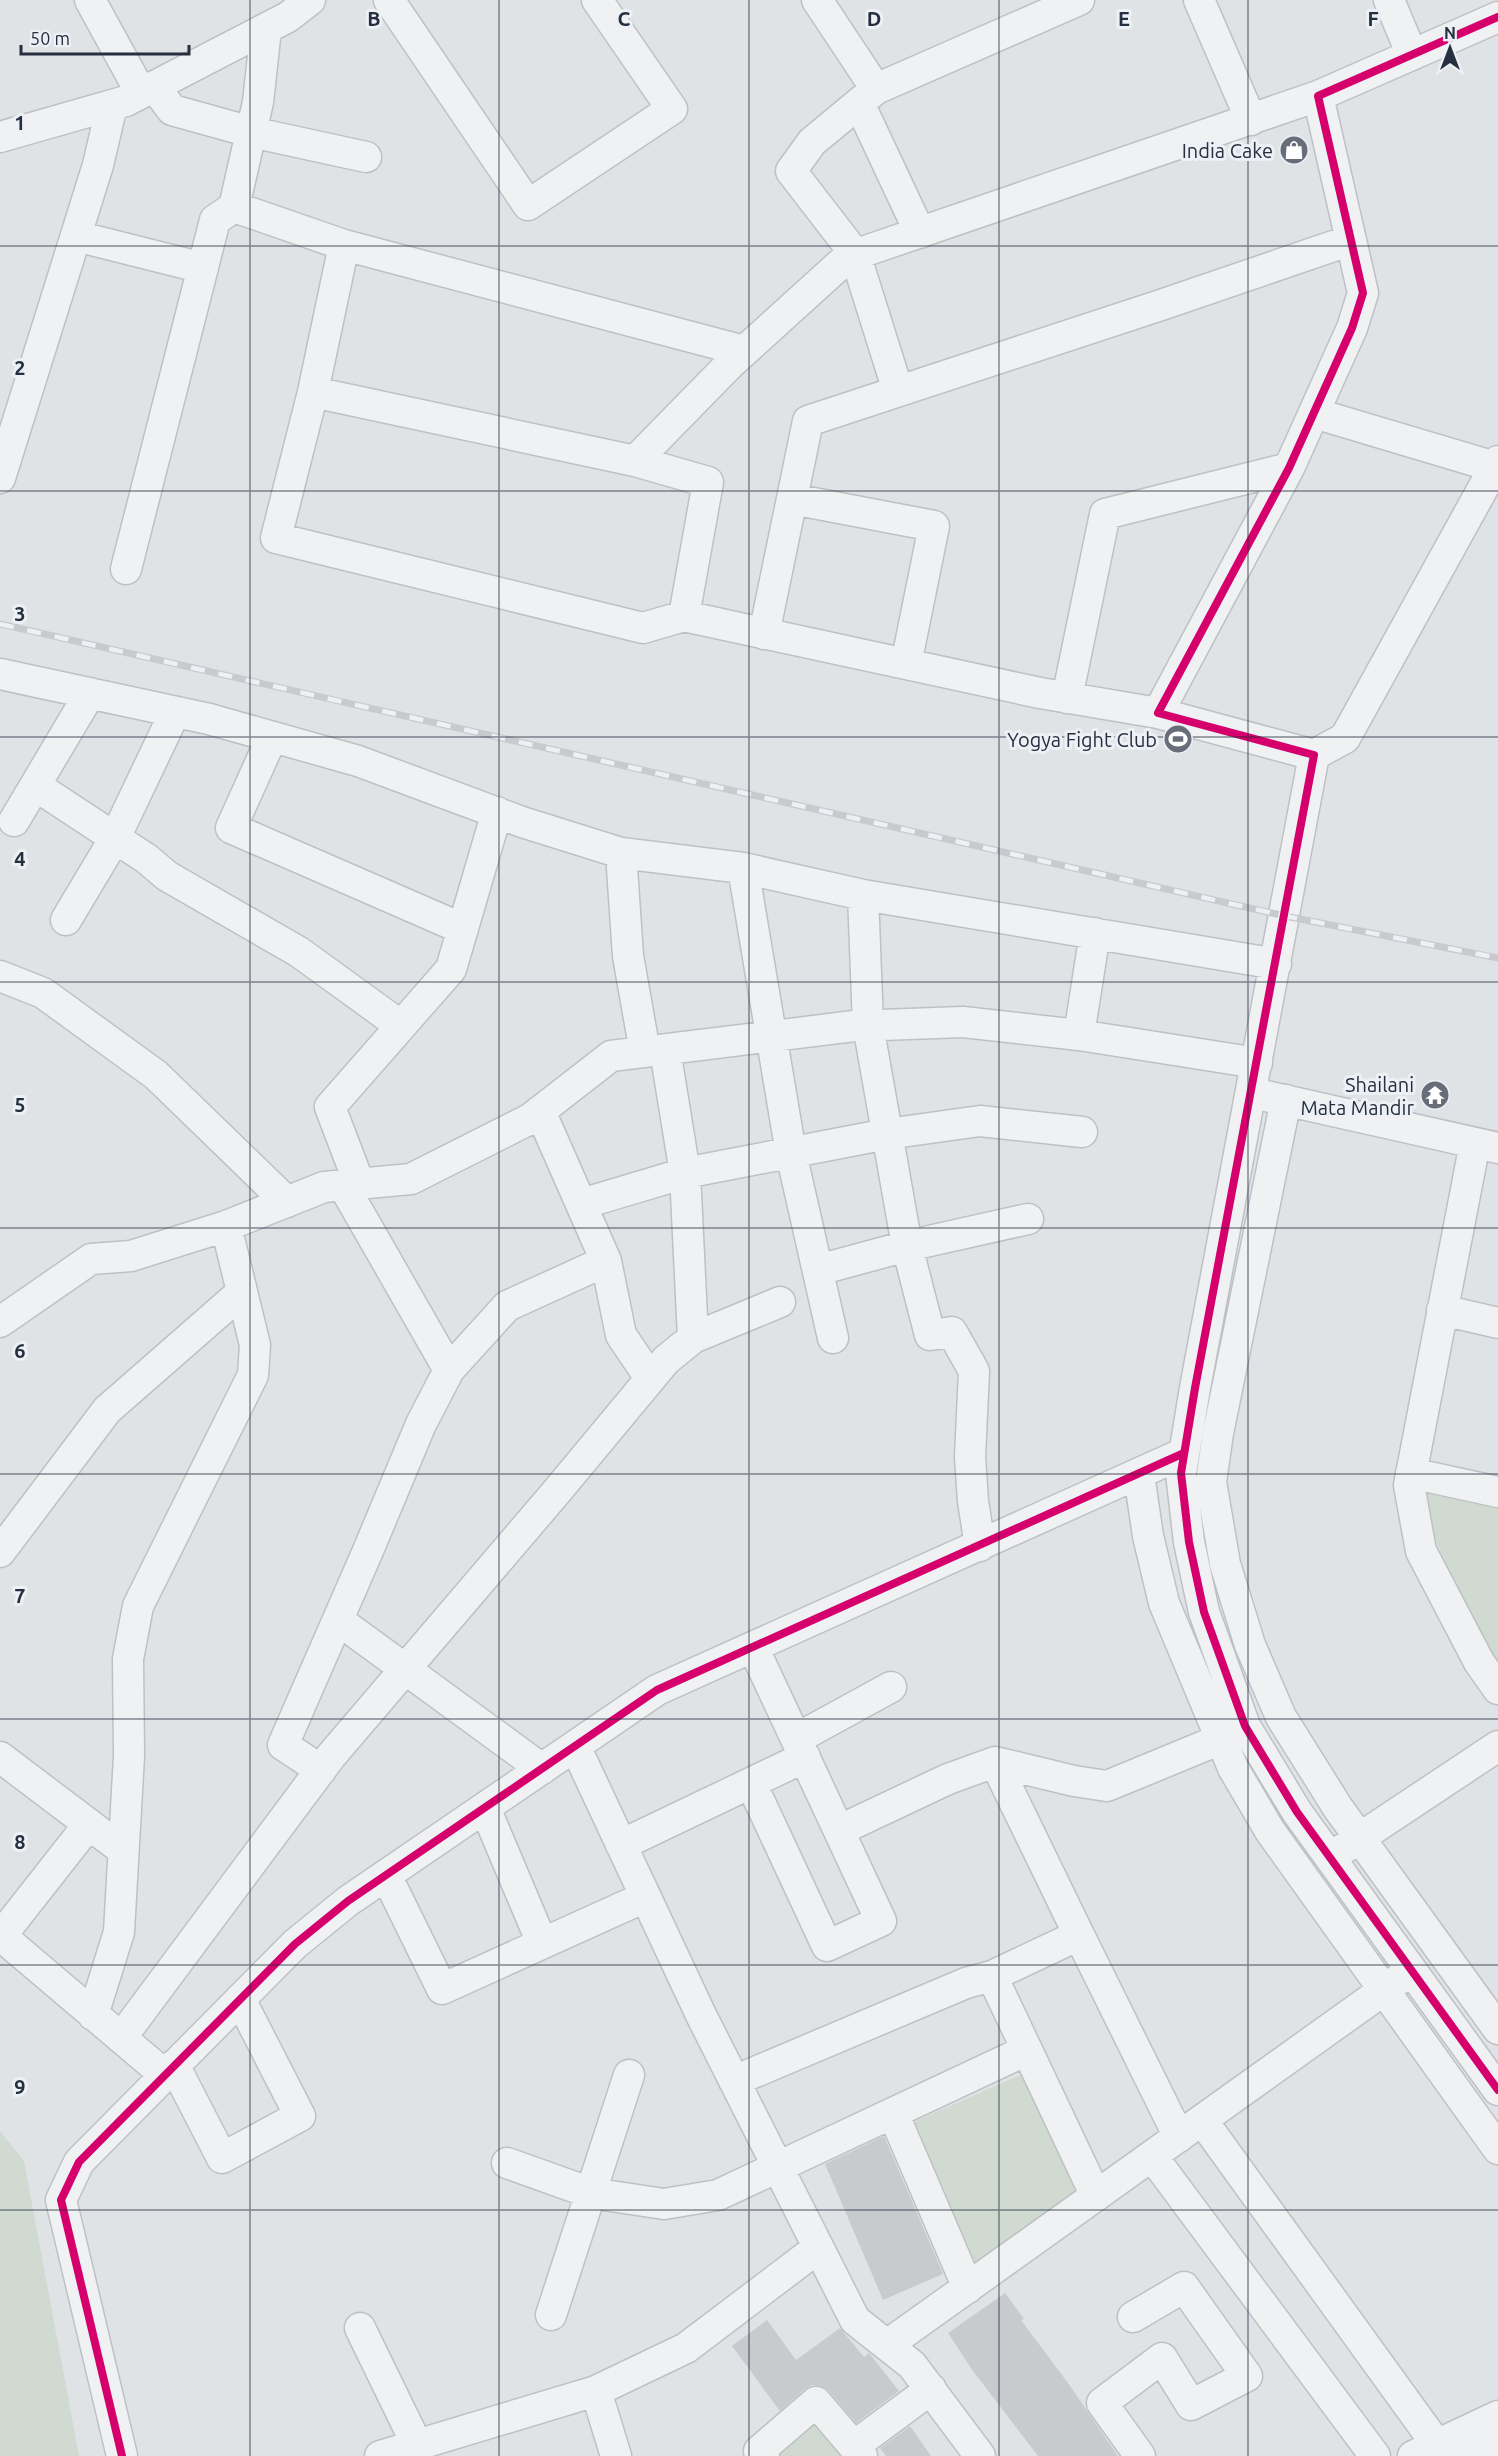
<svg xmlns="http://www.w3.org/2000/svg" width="1498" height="2456" font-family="Ubuntu,sans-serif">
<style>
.green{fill:#d0dad1}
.building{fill:#c8cbce}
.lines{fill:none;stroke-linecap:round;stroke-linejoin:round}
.minor-casing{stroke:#bec1c4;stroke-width:33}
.minor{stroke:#f0f1f2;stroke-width:30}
.rail-casing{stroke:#c9cacd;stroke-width:7}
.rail{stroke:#edf1f6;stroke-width:4.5;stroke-dasharray:14;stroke-linecap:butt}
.cycleway-casing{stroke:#edf1f6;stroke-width:11}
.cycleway{stroke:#d6006c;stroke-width:8}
.grid{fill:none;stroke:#262f40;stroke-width:1.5;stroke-opacity:0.55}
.labels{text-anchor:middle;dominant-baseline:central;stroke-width:6;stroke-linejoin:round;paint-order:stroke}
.poi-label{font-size:20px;fill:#262f40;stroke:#edf1f6;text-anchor:end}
.grid-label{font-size:20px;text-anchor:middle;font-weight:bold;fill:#262f40;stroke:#edf1f6;stroke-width:6;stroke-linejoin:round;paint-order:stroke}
</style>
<rect width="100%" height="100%" fill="#e0e3e6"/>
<!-- green -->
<path class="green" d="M1424,1490L1498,1507V1665L1477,1634L1437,1544Z
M1027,2072L1081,2188L974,2264L909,2124Z
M0,2131L24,2161L79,2456H0Z
M816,2409L857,2456H770Z"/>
<!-- building -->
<path class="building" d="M884,2136L943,2274L883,2300L825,2164Z
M1005,2293L1024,2319L1021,2320L1068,2383L1118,2456H1038L973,2371L948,2333Z
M767,2320L796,2360L840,2328L864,2357L869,2353L899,2391L856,2423L829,2391L821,2386L812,2385L805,2389L780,2411L732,2346Z
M910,2426L931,2456H886L880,2448Z"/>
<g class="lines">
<!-- minor casing -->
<g class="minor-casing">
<path id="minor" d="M90,0L141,93
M389,0L528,205L672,109L597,0
M817,0L876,89
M1199,0L1251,120
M1389,0L1412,55
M1498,17L1318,96L1363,293L1352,328L1289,468L1158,713L1314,755L1195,1388L1181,1473L1189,1542L1204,1612L1245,1726L1297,1812L1498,2090
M154,86L172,110L251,132L366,157
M859,103L920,233
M0,137L126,101L288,17L310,0
M234,207L344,245L744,351
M76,236L203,268
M344,245L313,392L276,538L643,628L684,616L1040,693L1158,713
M898,391L855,254L791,171L812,142L876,89L1079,0
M313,392L635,461L708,482L684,616
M1314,413L1498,468
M635,461L730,364L848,257L1318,96
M0,478L98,165L112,105
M792,499L934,526L906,664
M126,569L215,220L234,207L258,102L266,29
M764,634L808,421L1161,305L1351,240
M0,674L209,719L358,761L522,822L621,853L743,868L863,895L1276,964
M1067,698L1105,514L1289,468
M272,737L231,828L463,929
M1314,755L1345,738L1498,461
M36,786L147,859L167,876L299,952L401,1026
M14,821L90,693
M621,853L628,956L645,1052
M743,868L791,1153L833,1338
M863,895L868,1025L907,1246L930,1335L952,1332L974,1371L970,1457L973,1501L980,1546
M66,920L115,838L175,712
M0,976L43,993L156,1075L287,1202
M1079,1035L1095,933
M665,1050L685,1173L693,1338
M1266,1096L1498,1148
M1286,1100L1218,1433L1211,1482L1225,1564L1250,1645L1281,1717L1338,1808L1498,2029
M540,1111L606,1261L621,1335L650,1378
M1475,1143L1409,1485L1421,1551L1479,1662L1498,1689
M359,1183L330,1107L451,969L497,812
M343,1185L449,1370
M581,1204L685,1173L887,1134L980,1121L1082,1132
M818,1270L907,1246L1028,1219
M1442,1310L1498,1323
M0,1322L91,1259L131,1256L226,1226L324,1187L411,1179L530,1119L611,1056L854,1026L963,1022L1079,1035L1257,1063
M1411,1473L1498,1492
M1139,1475L1148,1536L1164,1603L1233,1768L1270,1831L1498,2149
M0,1552L107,1410L242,1292
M338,1620L542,1769
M796,1739L891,1687
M575,1746L701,2015L855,2320L912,2365L980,2456
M0,1757L123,1850
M995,1762L1079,1935L992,1976L1096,2196
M321,1770L283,1745L367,1553L421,1424L449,1370L507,1306L606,1261
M751,1783L827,1946L881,1921L753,1647
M485,1808L542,1943
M840,1830L948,1779L995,1762L1074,1781L1107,1786L1221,1739
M621,1845L805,1757
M1343,1849L1498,1746
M386,1875L442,1989L645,1897
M0,1935L165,2075
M1079,1935L1179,2137
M1,1936L89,1824
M93,2015L119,1932L129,1756L128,1659L138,1606L253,1375L255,1345L226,1226
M121,2038L331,1756L558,1490L666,1360L693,1338L780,1302
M174,2065L222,2158L300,2116L240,1999
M734,2081L966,1983L992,1976
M893,2113L968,2288
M1202,2120L1445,2456
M1152,2156L1375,2456
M507,2163L591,2193L664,2204L718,2195L1027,2050
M551,2315L629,2075
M1133,2317L1184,2287L1247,2376L1191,2405L1162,2358L1102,2403L1140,2456
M360,2328L417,2445
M887,2345L1402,1977
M596,2391L616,2456
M854,2446L931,2389
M122,2456L61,2200L79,2162L295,1944L348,1901L657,1690L1184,1453
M380,2456L596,2391L686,2348L818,2248
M764,2456L759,2451L816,2402L862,2456
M1413,2456L1498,2416
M1465,2456L1498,2440"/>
</g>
<!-- minor -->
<use href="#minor" class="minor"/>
<!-- rail casing -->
<g class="rail-casing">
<path id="rail" d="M0,624L1285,916L1498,958"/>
</g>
<!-- rail -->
<use href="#rail" class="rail"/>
<!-- cycleway casing -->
<g class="cycleway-casing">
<path id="cycleway" d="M1498,17L1318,96L1363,293L1352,328L1289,468L1158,713L1314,755L1195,1388L1181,1473L1189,1542L1204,1612L1245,1726L1297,1812L1498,2090
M122,2456L61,2200L79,2162L295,1944L348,1901L657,1690L1184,1453"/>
</g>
<!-- cycleway -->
<use href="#cycleway" class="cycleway"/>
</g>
<!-- grid -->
<path class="grid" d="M250,0V2456M499,0V2456M749,0V2456M999,0V2456M1248,0V2456M0,246H1498M0,491H1498M0,737H1498M0,982H1498M0,1228H1498M0,1474H1498M0,1719H1498M0,1965H1498M0,2210H1498"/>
<!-- icons -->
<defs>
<g id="shop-disc" transform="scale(1.5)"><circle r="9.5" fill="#676e7a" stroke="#edf1f6"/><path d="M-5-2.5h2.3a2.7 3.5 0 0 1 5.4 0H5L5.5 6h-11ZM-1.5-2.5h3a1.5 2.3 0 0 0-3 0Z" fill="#fff"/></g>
<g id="stadium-disc" transform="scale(1.5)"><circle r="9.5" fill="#676e7a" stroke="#edf1f6"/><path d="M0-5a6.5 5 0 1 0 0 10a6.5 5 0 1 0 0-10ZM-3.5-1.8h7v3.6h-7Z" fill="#fff"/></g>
<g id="temple-disc" transform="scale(1.5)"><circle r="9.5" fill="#676e7a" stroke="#edf1f6"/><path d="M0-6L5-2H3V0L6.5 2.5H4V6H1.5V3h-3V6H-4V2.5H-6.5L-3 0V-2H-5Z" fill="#fff"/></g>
</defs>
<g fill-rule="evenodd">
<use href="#shop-disc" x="1294" y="150"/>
<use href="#stadium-disc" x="1178" y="739"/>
<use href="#temple-disc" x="1435" y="1095"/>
</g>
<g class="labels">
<!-- poi labels -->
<g class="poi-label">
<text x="1273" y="150">India Cake</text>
<text x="1157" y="739">Yogya Fight Club</text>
<text x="1414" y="1084">Shailani<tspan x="1414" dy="23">Mata Mandir</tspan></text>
</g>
</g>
<g class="grid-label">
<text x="374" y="26">B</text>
<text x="624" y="26">C</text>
<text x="874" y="26">D</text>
<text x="1124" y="26">E</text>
<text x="1373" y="26">F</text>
<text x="20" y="130">1</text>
<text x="20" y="375">2</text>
<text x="20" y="621">3</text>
<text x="20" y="866">4</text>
<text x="20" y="1112">5</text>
<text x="20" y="1358">6</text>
<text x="20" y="1603">7</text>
<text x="20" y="1849">8</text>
<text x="20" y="2094">9</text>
</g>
<!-- north arrow -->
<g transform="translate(1450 48)" stroke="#edf1f6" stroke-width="4.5" paint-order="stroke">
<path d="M0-4.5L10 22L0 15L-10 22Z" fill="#262f40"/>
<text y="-9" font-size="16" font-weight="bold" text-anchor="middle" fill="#262f40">N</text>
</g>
<!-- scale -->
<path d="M21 45v9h168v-9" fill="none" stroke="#262f40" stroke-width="3"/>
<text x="30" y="45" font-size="18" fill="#262f40" stroke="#edf1f6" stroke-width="4.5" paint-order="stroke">50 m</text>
</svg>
